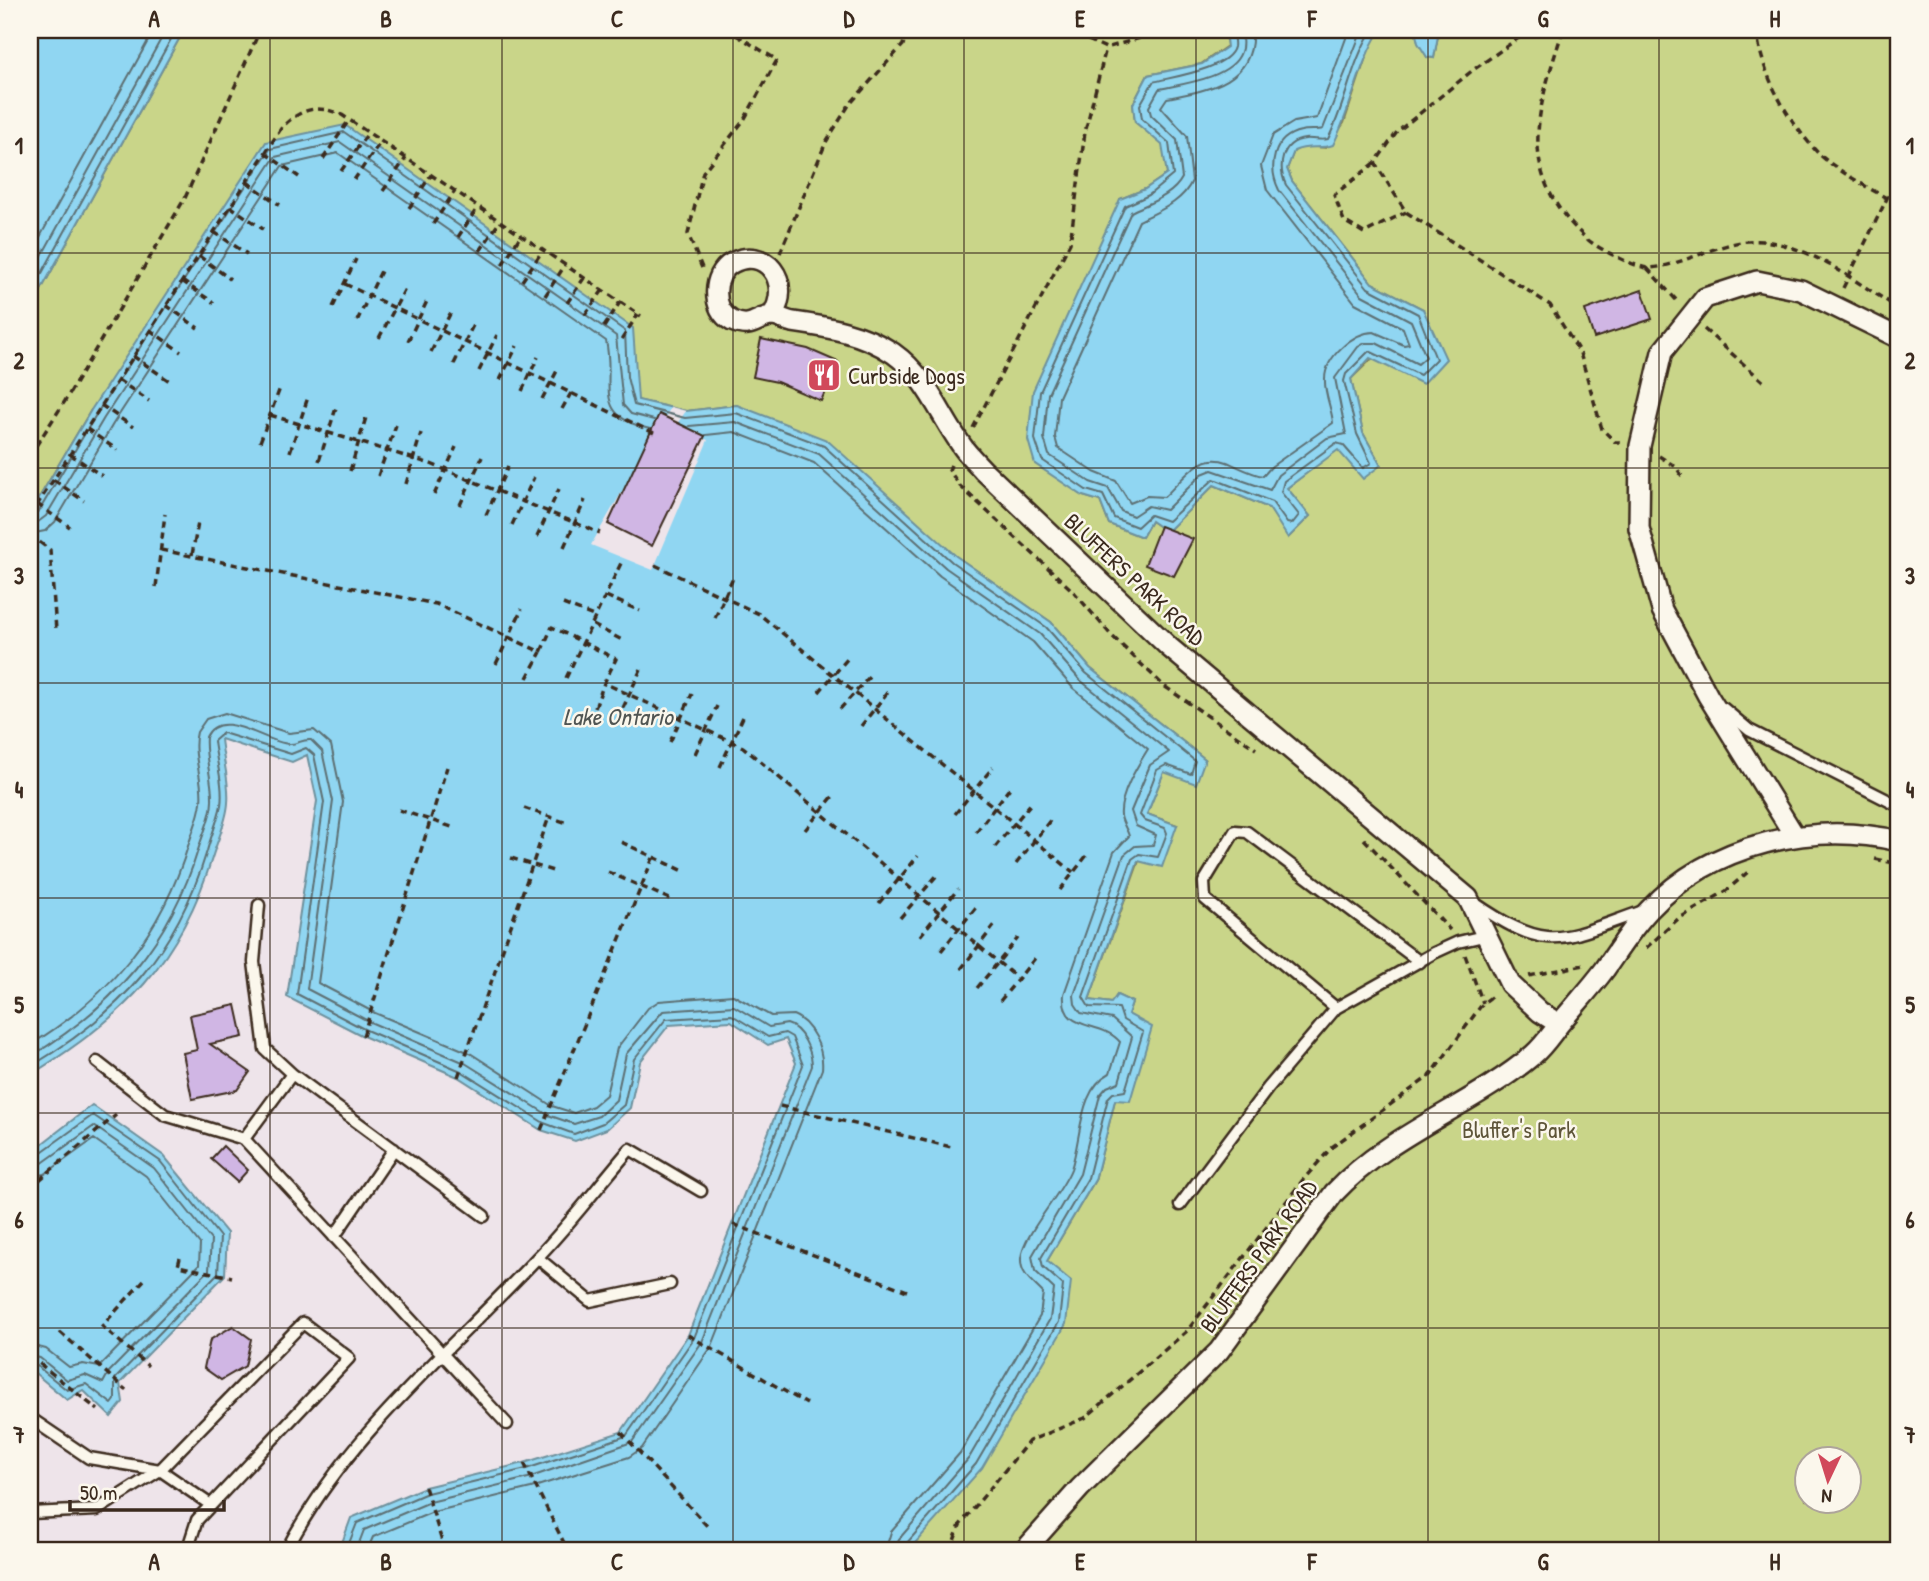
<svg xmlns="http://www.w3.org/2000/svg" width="1929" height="1581" font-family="'Patrick Hand',sans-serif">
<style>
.green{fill:#c9d589;stroke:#828054;stroke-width:2;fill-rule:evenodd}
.water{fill:#90d6f2;stroke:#6e919d;stroke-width:2}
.pier{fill:#eee4ea}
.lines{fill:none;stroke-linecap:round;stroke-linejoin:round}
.shore{stroke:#5d6f73;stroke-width:2}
.building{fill:#d0b6e4;stroke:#3b2a1e;stroke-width:2}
.lane-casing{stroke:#3b2a1e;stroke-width:15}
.street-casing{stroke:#3b2a1e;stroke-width:24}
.path{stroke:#3b2a1e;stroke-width:3.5;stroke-dasharray:7 5;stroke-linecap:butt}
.lane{stroke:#fbf7ec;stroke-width:10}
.street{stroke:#fbf7ec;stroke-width:19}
.grid{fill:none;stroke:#3b2a1e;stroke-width:2;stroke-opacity:0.55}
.labels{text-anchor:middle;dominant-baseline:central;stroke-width:5;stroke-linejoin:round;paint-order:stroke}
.poi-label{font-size:23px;fill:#3b2a1e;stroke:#fbf7ec;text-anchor:start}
.street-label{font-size:23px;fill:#3b2a1e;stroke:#fbf7ec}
.park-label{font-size:23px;fill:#5e5539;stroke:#fbf7ec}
.water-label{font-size:24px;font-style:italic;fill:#505553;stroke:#fbf7ec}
.neatline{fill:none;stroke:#3b2a1e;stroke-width:2.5}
.grid-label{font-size:23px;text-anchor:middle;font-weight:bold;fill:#3b2a1e}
</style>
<rect width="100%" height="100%" fill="#eee4ea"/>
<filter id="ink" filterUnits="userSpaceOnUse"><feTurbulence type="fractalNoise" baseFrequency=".0143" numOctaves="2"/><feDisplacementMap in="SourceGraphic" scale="14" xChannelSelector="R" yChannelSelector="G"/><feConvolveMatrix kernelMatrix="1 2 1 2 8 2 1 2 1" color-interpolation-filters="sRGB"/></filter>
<g filter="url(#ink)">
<!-- green -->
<path class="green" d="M184,30H1225L1227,46L1201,64L1148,75L1133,104L1135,122L1163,145L1167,174L1145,189L1120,199L1083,496L1100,501L1109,524L1142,537L1151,521L1167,532L1214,485L1269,508L1289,537L1310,516L1287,488L1338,449L1381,465L1363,433L1351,379L1423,309L1372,283L1292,181L1287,169L1294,151L1305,146L1326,148L1344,123L1369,48L1380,30H1415L1427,57L1434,58L1439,30H1899V1551H908L1047,1261L1095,1180L1115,1100L1128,1014L1132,1002L1117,995L1112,1003L1089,1000L1139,861L1177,825L1147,814L1164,771L1205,759L1090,668L1051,622L737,405L686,411L637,400L634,376L91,410L30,513V310ZM1806,1458H1848V1500H1806Z"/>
<!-- water -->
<path class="water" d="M30,30H184L30,310Z
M1225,30H1380C1358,65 1352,108 1333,145C1320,150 1308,144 1294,151L1287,169L1292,181L1372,283L1423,309L1446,359L1423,384L1370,358L1351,379L1363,433L1381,465L1363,479L1338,450L1287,488L1310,516L1288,538L1269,508L1214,485L1167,532L1151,521L1142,537L1109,524L1100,501L1083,496L1035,464L1028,440L1033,391L1120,199L1145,189L1167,174L1162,145L1135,122L1133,104L1148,75L1202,64L1227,47Z
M1415,30H1439L1434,58L1427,57L1418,43Z
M345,125L633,328L638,400L686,411L737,405L827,440L956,556L1051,622L1090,668L1205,759L1196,784L1164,772L1147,814L1177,825L1162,867L1138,861L1089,1000L1111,1003L1117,995L1132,1002L1128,1014L1152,1027L1130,1101L1115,1100L1095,1180L1047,1261L1071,1281L1066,1324L982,1468L908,1551H339L351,1518L425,1487L524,1463L621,1432L688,1335L796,1063L786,1039L768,1045L731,1021L669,1025L640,1062L630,1108L607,1129L575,1141L541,1130L458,1077L363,1036L287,997L317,801L307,755L292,762L221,739C223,760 230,783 228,803C227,820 218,839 213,855C181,961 123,1019 30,1075V513L91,410L266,142Z
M92,1105L164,1156L227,1233L225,1275L120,1383L123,1402L111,1417L83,1390L67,1400L30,1369V1153Z"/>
<!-- pier -->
<path class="pier" d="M671,407L686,411L674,428L708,440L653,570L591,545Z"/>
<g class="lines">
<!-- shore -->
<path class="shore" d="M1232,30C1233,35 1235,42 1234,47C1229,69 1171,77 1153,82L1140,105L1142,119L1169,143L1173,175L1149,195L1125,206L1040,392L1035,439L1042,460L1086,490L1103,495L1114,518L1137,527L1150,515L1168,521L1214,479L1272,502L1287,523L1292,524L1299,515L1281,492L1284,481L1336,443L1343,445L1363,468L1371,463L1357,434L1344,381L1346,374L1369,351L1420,375L1436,359L1418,314L1368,288L1286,185C1278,168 1280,142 1305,139C1313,138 1321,141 1328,139C1346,104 1351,63 1372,30
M1241,30C1242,37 1244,45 1241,52C1232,78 1182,84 1159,89L1149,107L1151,115L1177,140L1182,178C1172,197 1148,203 1131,212L1048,394L1044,438L1049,455L1090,482L1108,488L1121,511L1133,516L1148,506L1166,510L1202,474L1212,470L1270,490L1278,475L1327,438L1346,434L1335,378L1358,347L1365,343H1376L1418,364L1426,357L1411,321L1362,295L1279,190C1268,168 1272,137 1301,131C1308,129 1316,131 1323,129L1362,30
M1252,30C1256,82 1208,90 1167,98L1161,107L1187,136L1192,181C1182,203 1158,211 1139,221L1059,397L1055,437L1058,448L1094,472L1116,481L1130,503L1147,496L1164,497C1182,481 1199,451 1227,462C1239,467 1251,474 1263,476L1272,466L1333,423C1332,409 1324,394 1325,379C1325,358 1353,332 1374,332L1404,345L1409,344L1403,328L1355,303L1267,190L1261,166L1273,135L1294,122L1317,118L1349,30
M30,255L154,30
M30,277L166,30
M30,295L176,30
M689,426L735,422L819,454L946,568L1040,634L1080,680L1169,752L1150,765L1131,811L1136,826L1156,835L1153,845L1135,846L1124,855L1074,995L1075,1004L1081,1013L1112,1019L1132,1037L1119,1082L1107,1087L1100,1095L1080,1174L1032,1256L1035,1271L1054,1289L1050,1319L969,1458L899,1539L895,1551
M706,435L734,432L814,463L940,576L1033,642L1073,688L1148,749C1138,765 1119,795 1121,816C1122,823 1127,829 1129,836L1114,852L1064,994C1061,1034 1101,1019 1120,1042L1110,1073C1078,1090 1082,1137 1071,1169C1061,1195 1024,1233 1021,1258C1020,1275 1033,1282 1043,1293L1040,1316L960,1453L891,1532L885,1551
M30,515L39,511L97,413L270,149L344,132L625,331L627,377L634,405L685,418L736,413L824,446L952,562L1046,627L1086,673L1195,761L1191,774L1166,765L1157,770L1140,815L1145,821L1165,828L1167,833L1158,857L1139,854L1132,859L1083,997L1089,1007L1119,1008L1123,1020L1143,1032L1125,1091L1113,1093L1108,1098L1088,1178L1041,1258L1043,1267L1063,1285L1059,1322L976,1464L906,1544L904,1551
M30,524L38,522L46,516L104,418L275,157L340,142L616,336L623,405L631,414L654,420
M30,534L45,531L55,522L113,424L282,166L338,153L606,341C616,384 590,416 650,429
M30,1045C110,996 162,934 189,843C193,830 200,815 201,802C204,779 191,755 197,732L206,719L225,713L289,733L314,730L331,745L343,802L318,983L375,1013L470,1053L552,1106L574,1113L593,1106L606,1095L617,1048L648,1008L659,1001L733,995L771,1016L793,1015C811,1022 824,1049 822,1069L712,1346L642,1448L629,1457L531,1488L433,1512L373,1537L367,1551
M30,1057C115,1005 170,943 199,847C203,833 212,816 212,801C213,780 204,758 206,737C220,706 266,743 289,744C296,745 302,739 311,740L322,751L333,801L307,989L370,1022L465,1063L548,1115L574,1124L599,1116L616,1100L626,1054L663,1011L734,1006L769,1027L787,1024C802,1028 812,1051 812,1066L702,1342L632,1442L528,1478L430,1502L364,1530L356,1551
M30,1067C120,1013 176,953 207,851C211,836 218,820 221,805C224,785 216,761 214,741L223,733L291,754L306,748L314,755L324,802L297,994L366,1030L461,1071L544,1123L574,1134L603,1123L624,1105L634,1059L666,1019L732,1015L768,1037L785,1033L792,1037L803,1065L694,1338L626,1436L526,1469L427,1493L357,1523L346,1551
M30,1158L36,1156L93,1115L160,1161L220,1237L218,1273L115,1379V1400L112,1404L86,1384L67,1390L37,1366L30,1365
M30,1167L41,1164L94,1126L154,1168L211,1240L209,1270L109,1372L103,1383L85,1375L67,1380L40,1358L30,1356
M30,1177L45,1174L94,1139L146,1176L200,1244L199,1265L99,1367L83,1364L69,1367L46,1349L30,1345"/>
</g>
<!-- building -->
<path class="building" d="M1642,290L1652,319L1594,338L1585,310Z
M761,339L808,349L838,362L821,401L777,382L753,377Z
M659,414L705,436L652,546L608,524Z
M1160,526L1193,539L1174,576L1145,565Z
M236,1005L243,1037L210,1044L250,1072L237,1090L192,1099L183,1053L197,1050L190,1015Z
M223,1146L248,1170L237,1182L211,1159Z
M233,1326L251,1339L245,1366L221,1380L204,1368L210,1340Z"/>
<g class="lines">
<!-- lane casing -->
<g class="lane-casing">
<path id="lane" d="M1723,708L1749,730L1899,806
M1473,902C1550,955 1560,940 1643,911
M259,905L254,962L265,1049L292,1074
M1336,1008L1205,899L1204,882L1235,831L1247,832L1420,962
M97,1062L165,1115L244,1139
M1180,1205L1268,1088L1336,1008L1434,953L1458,942L1488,935
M484,1216L292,1074L244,1139L507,1424
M334,1237L394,1149
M538,1258L590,1301L670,1284
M30,1418L89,1458L160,1470
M30,1513L97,1510L160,1470
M187,1551L197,1520L349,1358L303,1323L160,1470L211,1505
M286,1551C346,1435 449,1352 537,1258C570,1224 599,1185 630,1149L701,1191"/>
</g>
<!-- street casing -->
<g class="street-casing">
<path id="street" d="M772,316C794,281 764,245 732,263C712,274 711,310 732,321C753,330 756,317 772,316C778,316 786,321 793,322C828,327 863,333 893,353C927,377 939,414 962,446C968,455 976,462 983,470L1169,647L1468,898L1510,984L1540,1012L1559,1024
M1794,835L1708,696L1662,610L1639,528L1640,446L1662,352L1705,298L1757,281L1801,290L1899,338
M1024,1551L1080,1488L1219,1351L1334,1193C1390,1133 1471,1107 1533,1055C1544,1046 1552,1033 1561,1022C1575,1005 1591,988 1605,969C1619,949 1632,928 1649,910C1712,843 1813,821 1899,841"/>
</g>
<!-- path -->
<path class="path" d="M1066,30L1106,48L1140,38L1172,34
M1530,30L1473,70L1397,132L1375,163L1406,212L1550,305L1580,353L1602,429L1615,442H1623
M1563,30C1537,111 1514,174 1587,239C1597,248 1636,268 1649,268C1682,267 1726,237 1762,241C1814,246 1856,284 1899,308
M1757,30C1760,73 1788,121 1818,153C1833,168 1879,195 1899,204
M265,153L299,177
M323,159L349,120
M1375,163L1334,195L1344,221L1364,233L1406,212
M341,171L368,133
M354,180L381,141
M247,182L280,205
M383,191L406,158
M230,206L263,229
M409,208L431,175
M433,224L455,191
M214,232L247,254
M458,237L478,207
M480,251L500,221
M780,253L826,142L849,105L903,45L907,30
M199,256L230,279
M502,265L521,235
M702,268L688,234L703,172L744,120L777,60L728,30
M1647,268L1679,303
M182,281L214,303
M522,281L543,250
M345,284L656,434
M1843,288L1899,174
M545,296L565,265
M567,303L584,278
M166,305L198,328
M333,307L356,259
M585,315L603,290
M357,321L381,271
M604,327L620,302
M1704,329L1765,383
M150,330L181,352
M379,338L407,285
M622,339L638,314
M408,341L428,299
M431,352L452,310
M133,356L171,382
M454,364L475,321
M479,371L497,335
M118,380L149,401
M500,380L517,346
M522,391L538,357
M542,399L558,369
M101,405L133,427
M562,409L571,393
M270,415L431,464L600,533
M973,428L1070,243L1085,132L1106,48
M87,429L117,450
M260,442L280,388
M290,452L308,397
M70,454L102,476
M30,455L65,401L185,198L260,30
M1659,456L1676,467L1682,476
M319,461L337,405
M951,465L949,470L960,486L1073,591L1111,635L1164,686L1256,749
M350,471L367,414
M378,476L396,425
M54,480L84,501
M406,484L421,433
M434,495L456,447
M37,504L70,527
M460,505L482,457
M486,515L508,466
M30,516L282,127C302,108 317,104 342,115L641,316
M512,525L534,477
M30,535L50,550L56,630
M537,537L559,489
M564,547L585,500
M161,550L436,604L541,652L552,627L616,659L604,683L743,747L1017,978
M192,555L198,523
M655,565L759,614L1073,872
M156,587L165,514
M606,596L640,611
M563,604L596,617
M715,618L733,577
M593,625L624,641
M496,664L522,609
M527,678L541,652
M566,678L623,559
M819,692L848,658
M595,708L604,683
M840,709L871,675
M618,719L641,669
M861,726L890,689
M670,742L692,694
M695,754L717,706
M720,767L743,717
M524,808L567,823
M399,810L455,828
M955,814L993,767
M805,830L835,794
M976,832L1012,785
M1364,839L1450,930
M621,842L686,872
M995,847L1032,802
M511,858L553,871
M1875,859L1899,864
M1016,864L1052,818
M608,872L672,900
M1060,890L1087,855
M879,903L918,856
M900,918L939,873
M920,936L958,889
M1646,948L1678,919L1726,891L1749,871
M941,951L977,906
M1465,955L1483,1003
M961,969L997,922
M1529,976L1584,965
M977,988L1018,938
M1000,1001L1036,957
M363,1036L447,767
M458,1077L549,817
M780,1106L951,1147
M541,1130L653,858
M30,1188L116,1115
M733,1224L907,1291
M180,1258L178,1266L232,1277
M144,1280L102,1326L148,1366
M60,1332L126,1390
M688,1335L807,1404
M30,1356L98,1410
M621,1432L709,1528
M524,1463L568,1551
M425,1487L445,1551
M950,1551L960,1525L1029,1441L1085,1418L1187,1331L1302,1181L1332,1147L1431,1075L1483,1003L1495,994"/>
<!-- lane -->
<use href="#lane" class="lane"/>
<!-- street -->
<use href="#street" class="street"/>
</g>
</g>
<!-- grid -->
<path class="grid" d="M270,30V1551M502,30V1551M733,30V1551M964,30V1551M1196,30V1551M1428,30V1551M1659,30V1551M30,253H1899M30,468H1899M30,683H1899M30,898H1899M30,1113H1899M30,1328H1899"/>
<!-- icons -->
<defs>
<g id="restaurant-square" transform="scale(1.75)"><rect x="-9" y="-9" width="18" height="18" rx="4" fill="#d1495b" stroke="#fbf7ec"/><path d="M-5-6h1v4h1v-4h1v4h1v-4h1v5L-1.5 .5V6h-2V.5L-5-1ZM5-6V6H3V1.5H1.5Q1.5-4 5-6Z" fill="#fff"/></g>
</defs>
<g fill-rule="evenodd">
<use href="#restaurant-square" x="824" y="375"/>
</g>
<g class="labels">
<!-- poi labels -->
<g class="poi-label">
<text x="848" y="375">Curbside Dogs</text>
</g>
<!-- street labels -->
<g class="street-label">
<text transform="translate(1135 579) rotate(43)">BLUFFERS PARK ROAD</text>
<text transform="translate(1258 1256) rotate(-54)">BLUFFERS PARK ROAD</text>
</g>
<!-- park labels -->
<g class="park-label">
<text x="1519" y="1129">Bluffer's Park</text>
</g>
<!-- water labels -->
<g class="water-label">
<text x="618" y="716">Lake Ontario</text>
</g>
</g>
<!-- margin -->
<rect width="1929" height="1581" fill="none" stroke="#fbf7ec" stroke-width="77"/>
<!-- north arrow -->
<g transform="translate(1828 1480) rotate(184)"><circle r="33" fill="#fbf7ec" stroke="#aea59a" stroke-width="2"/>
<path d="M0-5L12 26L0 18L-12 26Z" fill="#d1495b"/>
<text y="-10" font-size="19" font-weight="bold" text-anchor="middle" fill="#3b2a1e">N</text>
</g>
<!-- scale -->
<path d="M70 1500v10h154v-10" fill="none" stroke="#3b2a1e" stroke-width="3.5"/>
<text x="80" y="1500" font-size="21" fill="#3b2a1e" stroke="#fbf7ec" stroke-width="5" paint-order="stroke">50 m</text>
<rect x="38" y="38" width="1852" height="1504" class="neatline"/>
<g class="grid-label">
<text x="154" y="27">A</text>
<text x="386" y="27">B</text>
<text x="617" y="27">C</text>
<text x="849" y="27">D</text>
<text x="1080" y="27">E</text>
<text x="1312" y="27">F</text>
<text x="1543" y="27">G</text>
<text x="1775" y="27">H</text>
<text x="19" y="154">1</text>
<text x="1910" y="154">1</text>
<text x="19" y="369">2</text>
<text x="1910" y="369">2</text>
<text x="19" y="584">3</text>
<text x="1910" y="584">3</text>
<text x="19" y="798">4</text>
<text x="1910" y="798">4</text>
<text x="19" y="1013">5</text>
<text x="1910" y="1013">5</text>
<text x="19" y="1228">6</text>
<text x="1910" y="1228">6</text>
<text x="19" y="1443">7</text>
<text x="1910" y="1443">7</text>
<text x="154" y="1570">A</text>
<text x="386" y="1570">B</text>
<text x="617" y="1570">C</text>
<text x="849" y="1570">D</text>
<text x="1080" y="1570">E</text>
<text x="1312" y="1570">F</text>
<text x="1543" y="1570">G</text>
<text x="1775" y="1570">H</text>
</g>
</svg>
